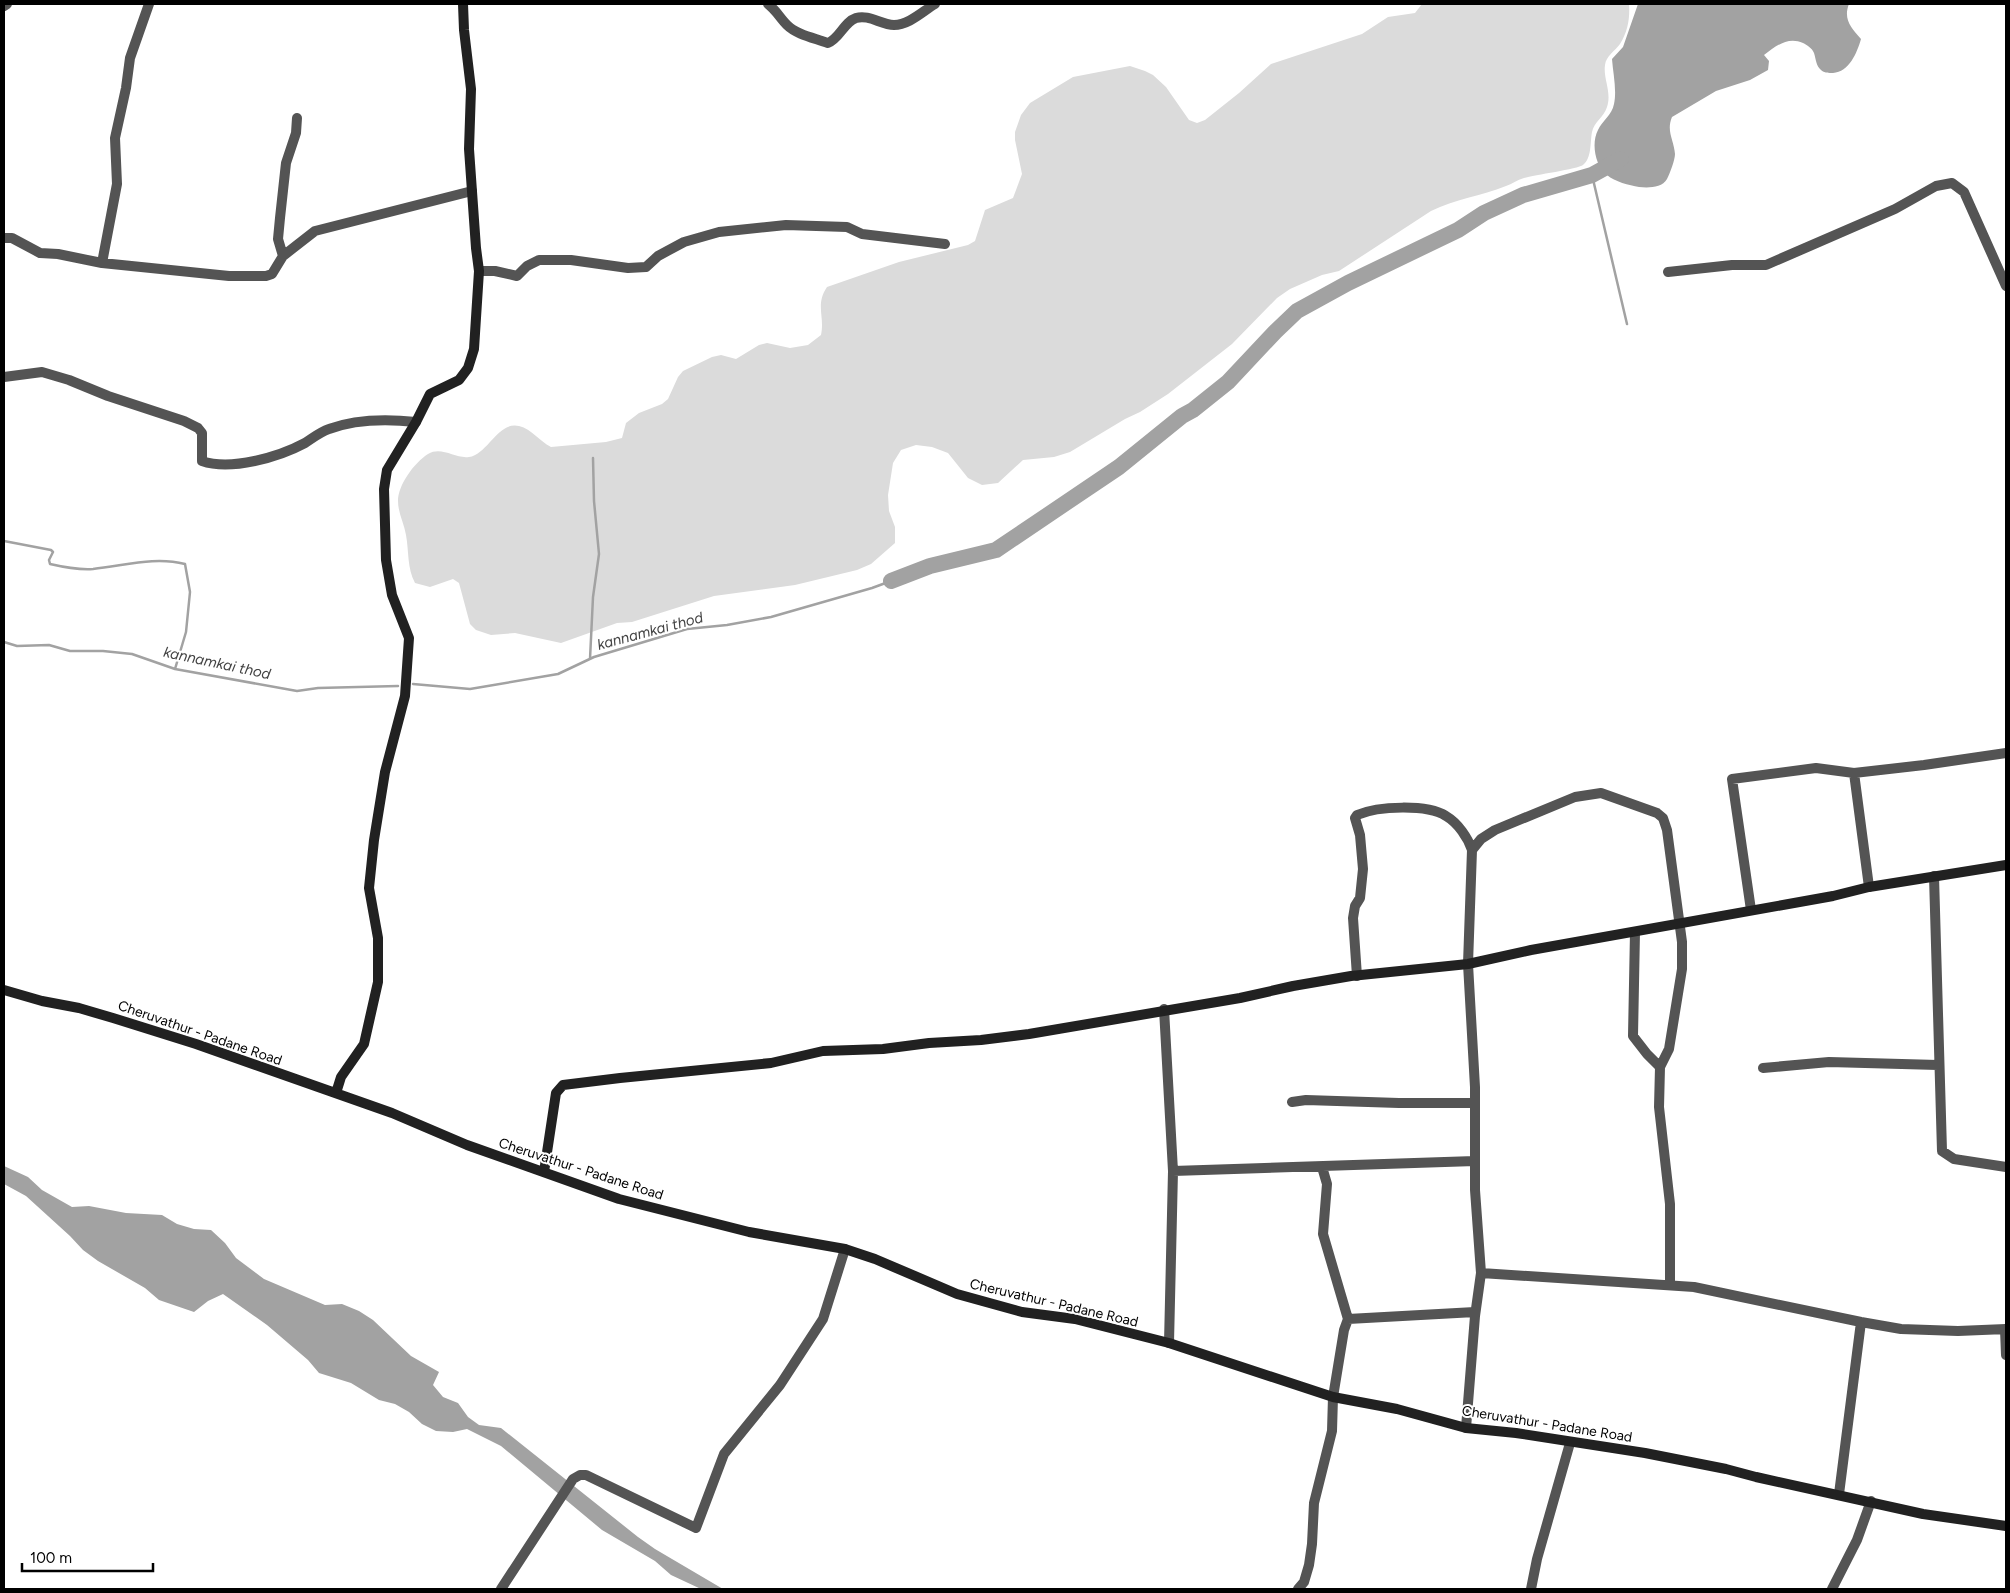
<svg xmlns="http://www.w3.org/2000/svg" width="2010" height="1593" font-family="Figtree,sans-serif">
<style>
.green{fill:#dbdbdb}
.water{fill:#a2a2a2}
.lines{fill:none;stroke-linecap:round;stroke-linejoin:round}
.stream{stroke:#a2a2a2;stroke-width:2.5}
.river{stroke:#a2a2a2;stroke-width:16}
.street{stroke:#545454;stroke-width:10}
.secondary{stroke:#212121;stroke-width:10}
.labels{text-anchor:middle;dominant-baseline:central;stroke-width:4;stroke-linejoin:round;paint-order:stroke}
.street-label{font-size:14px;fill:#000;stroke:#fff}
.water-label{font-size:15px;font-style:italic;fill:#434343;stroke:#fff}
</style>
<rect width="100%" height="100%" fill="#fff"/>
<!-- green -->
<path class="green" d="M1422,4H1629C1630,18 1628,31 1620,44C1615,51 1606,56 1605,65C1603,79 1612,92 1607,107C1604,117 1594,122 1592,132C1590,142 1592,158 1583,165C1578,169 1534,175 1524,178C1517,180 1512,184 1506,186C1481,196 1455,199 1431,211L1339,271L1322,275L1290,289L1277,298L1232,344L1168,394L1140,412L1125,419L1070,452L1054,457L1023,460L998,483L982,485L968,478L948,453L932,447L916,445L901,450L893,463L888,495L889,511L895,527V543L871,564L857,570L795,585L714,596L632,622L617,623L561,643L515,633L491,635L476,630L470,624L459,583L453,579L430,587L415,583C407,568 409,551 406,535C404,523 398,513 398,501C398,485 414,463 428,454C442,446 455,459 469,457C488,454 498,421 519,426C532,429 539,441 551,447L606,442L622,438L626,423L639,413L662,404L668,399L678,377L683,371L712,357L721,355L736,359L759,345L767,343L790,348L808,345L821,335C825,316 815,305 827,287L899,262L968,245L975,241L985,210L1013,198L1022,174L1015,140V132L1021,115L1030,103L1073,77L1130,66L1145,71L1153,75L1166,87L1189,120L1197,123L1205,120L1239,93L1271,64L1362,34L1388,17L1415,13Z"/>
<!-- water -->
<path class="water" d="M1638,4H1849C1843,19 1851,28 1861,39C1857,53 1849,72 1833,73C1829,73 1824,73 1821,70C1816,66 1816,59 1814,53C1812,48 1807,45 1803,43C1788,36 1776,46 1764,55L1769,61L1768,70L1750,80L1716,91L1672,117C1666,131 1674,140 1675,154C1675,160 1670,173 1667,179C1662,188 1648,188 1639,187C1629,185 1615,182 1607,175C1595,166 1591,143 1598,130C1602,121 1612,115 1614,104C1617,90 1613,73 1612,59L1623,47Z
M4,1166L28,1177L42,1190L72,1207L89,1206L126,1213L162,1215L177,1224L194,1229L211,1230L225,1243L236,1258L264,1279L325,1305L342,1304L359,1311L373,1320L411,1356L439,1372L433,1385L443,1397L458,1403L468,1417L479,1425L501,1428L638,1537L655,1549L723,1589H701L671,1575L655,1561L602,1530L501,1446L467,1429L453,1432L436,1431L422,1424L409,1412L395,1404L379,1400L351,1383L319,1373L308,1360L267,1325L223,1294L208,1301L194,1312L159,1300L145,1288L98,1261L83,1250L70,1236L26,1196L4,1184Z"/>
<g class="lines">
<!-- stream -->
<path class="stream" d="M1592,175L1627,324
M4,541L51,550L53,552L49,560L50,564C63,567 79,570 93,569C124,566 154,556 185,564L190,592L186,632L175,669
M4,642L17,646L49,645L70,651H103L132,654L175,669L297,691L318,688L398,686
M590,659L593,597L599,554L594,501L593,458
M413,684L470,689L558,674L594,657L687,629L727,625L771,617L872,588L891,581"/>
<!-- river -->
<path class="river" d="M891,581L930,566L996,550L1119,467L1182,416L1193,410L1228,382L1275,332L1297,311L1348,283L1458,230L1484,213L1523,195L1592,175L1621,159"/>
<!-- street -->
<path class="street" d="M768,4C776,10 780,18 787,25C797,35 815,38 828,43C840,38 844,22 856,18C869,14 881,25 894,25C909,25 923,11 935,4
M4,6L7,4
M4,238H12L40,253L58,254L102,263L117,184L115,138L126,88L130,58L149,4
M283,256L278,239L280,218L286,163L296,133L297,118
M102,263L229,276H266L272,274L283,256L315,231L472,191
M479,271H495L517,276L527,266L539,260H571L628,268L646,267L658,256L684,242L719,232L786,225L847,227L862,234L945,244
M1668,272L1732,265H1766L1895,209L1936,186L1952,183L1964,192L2006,286
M4,377L42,372L69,380L108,396L184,421L198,428L202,433V461C231,471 279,457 305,443C313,438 320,432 329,429C356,419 388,419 416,422
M1472,850L1481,839L1495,830L1575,797L1601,793L1657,813L1663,818L1667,830L1682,942V969L1669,1049L1660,1067
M1934,876L1942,1151L1954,1159L2006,1167
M1869,887L1854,773L1924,765L2006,753
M1751,910L1732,779L1816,768L1854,773
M1635,932L1633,1036L1647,1054L1660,1067L1659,1107L1670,1204V1284
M1357,976L1353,918L1355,906L1360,898L1363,869L1360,835L1355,818L1357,815C1378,806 1427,804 1446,816C1458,823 1468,838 1472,850L1468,964L1475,1087V1190L1481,1273L1475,1316L1466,1428
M1164,1009L1173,1171L1169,1343
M1763,1068L1829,1062L1938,1065
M1292,1102L1306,1100L1399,1103H1475
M1322,1167L1327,1184L1323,1234L1348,1319
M1173,1171L1475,1161
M1481,1273L1694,1287L1861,1322L1901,1329L1958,1331L2006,1329
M2005,1329L2006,1355
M1839,1494L1861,1322
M501,1589L573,1479L580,1475H586L696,1528L724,1454L780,1385L823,1319L845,1249
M1298,1589L1304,1582L1309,1565L1312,1544L1314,1503L1332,1431L1333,1397L1344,1330L1348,1319L1475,1312
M1531,1589L1537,1559L1570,1443
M1832,1589L1857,1540L1871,1501"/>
<!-- secondary -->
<path class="secondary" d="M4,990L42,1001L79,1008L113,1018L196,1044L392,1113L467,1145L619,1199L749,1232L845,1249L875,1259L957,1294L1022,1312L1075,1319L1169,1343L1333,1397L1397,1409L1466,1428L1516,1433L1645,1453L1726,1469L1756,1477L1923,1514L2006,1526
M336,1093L341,1077L364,1044L378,982V938L369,888L374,840L385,772L405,696L409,638L392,595L386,560L384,489L387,470L416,422L430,394L459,380L468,368L474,349L479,271L476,248L469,149L471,89L464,30L463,4
M544,1172L556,1093L563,1085L620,1078L771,1063L823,1051L883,1049L929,1043L981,1040L1029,1034L1240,998L1293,986L1351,976L1468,964L1531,950L1833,896L1869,887L2006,865"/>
</g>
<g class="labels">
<!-- street labels -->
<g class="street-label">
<text transform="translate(200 1033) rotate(19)">Cheruvathur - Padane Road</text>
<text transform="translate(581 1169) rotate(18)">Cheruvathur - Padane Road</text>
<text transform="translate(1054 1303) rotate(13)">Cheruvathur - Padane Road</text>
<text transform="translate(1547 1424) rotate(9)">Cheruvathur - Padane Road</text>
</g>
<!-- water labels -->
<g class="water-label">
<text transform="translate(650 631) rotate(-15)">kannamkai thod</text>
<text transform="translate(217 663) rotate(12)">kannamkai thod</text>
</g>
</g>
<!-- border -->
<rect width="2010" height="1593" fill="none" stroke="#000000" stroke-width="10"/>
<!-- scale -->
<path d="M22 1563v8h131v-8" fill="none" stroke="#000000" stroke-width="2.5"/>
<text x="30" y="1563" font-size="15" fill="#000000" stroke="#ffffff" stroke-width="4" paint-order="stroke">100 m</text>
</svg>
